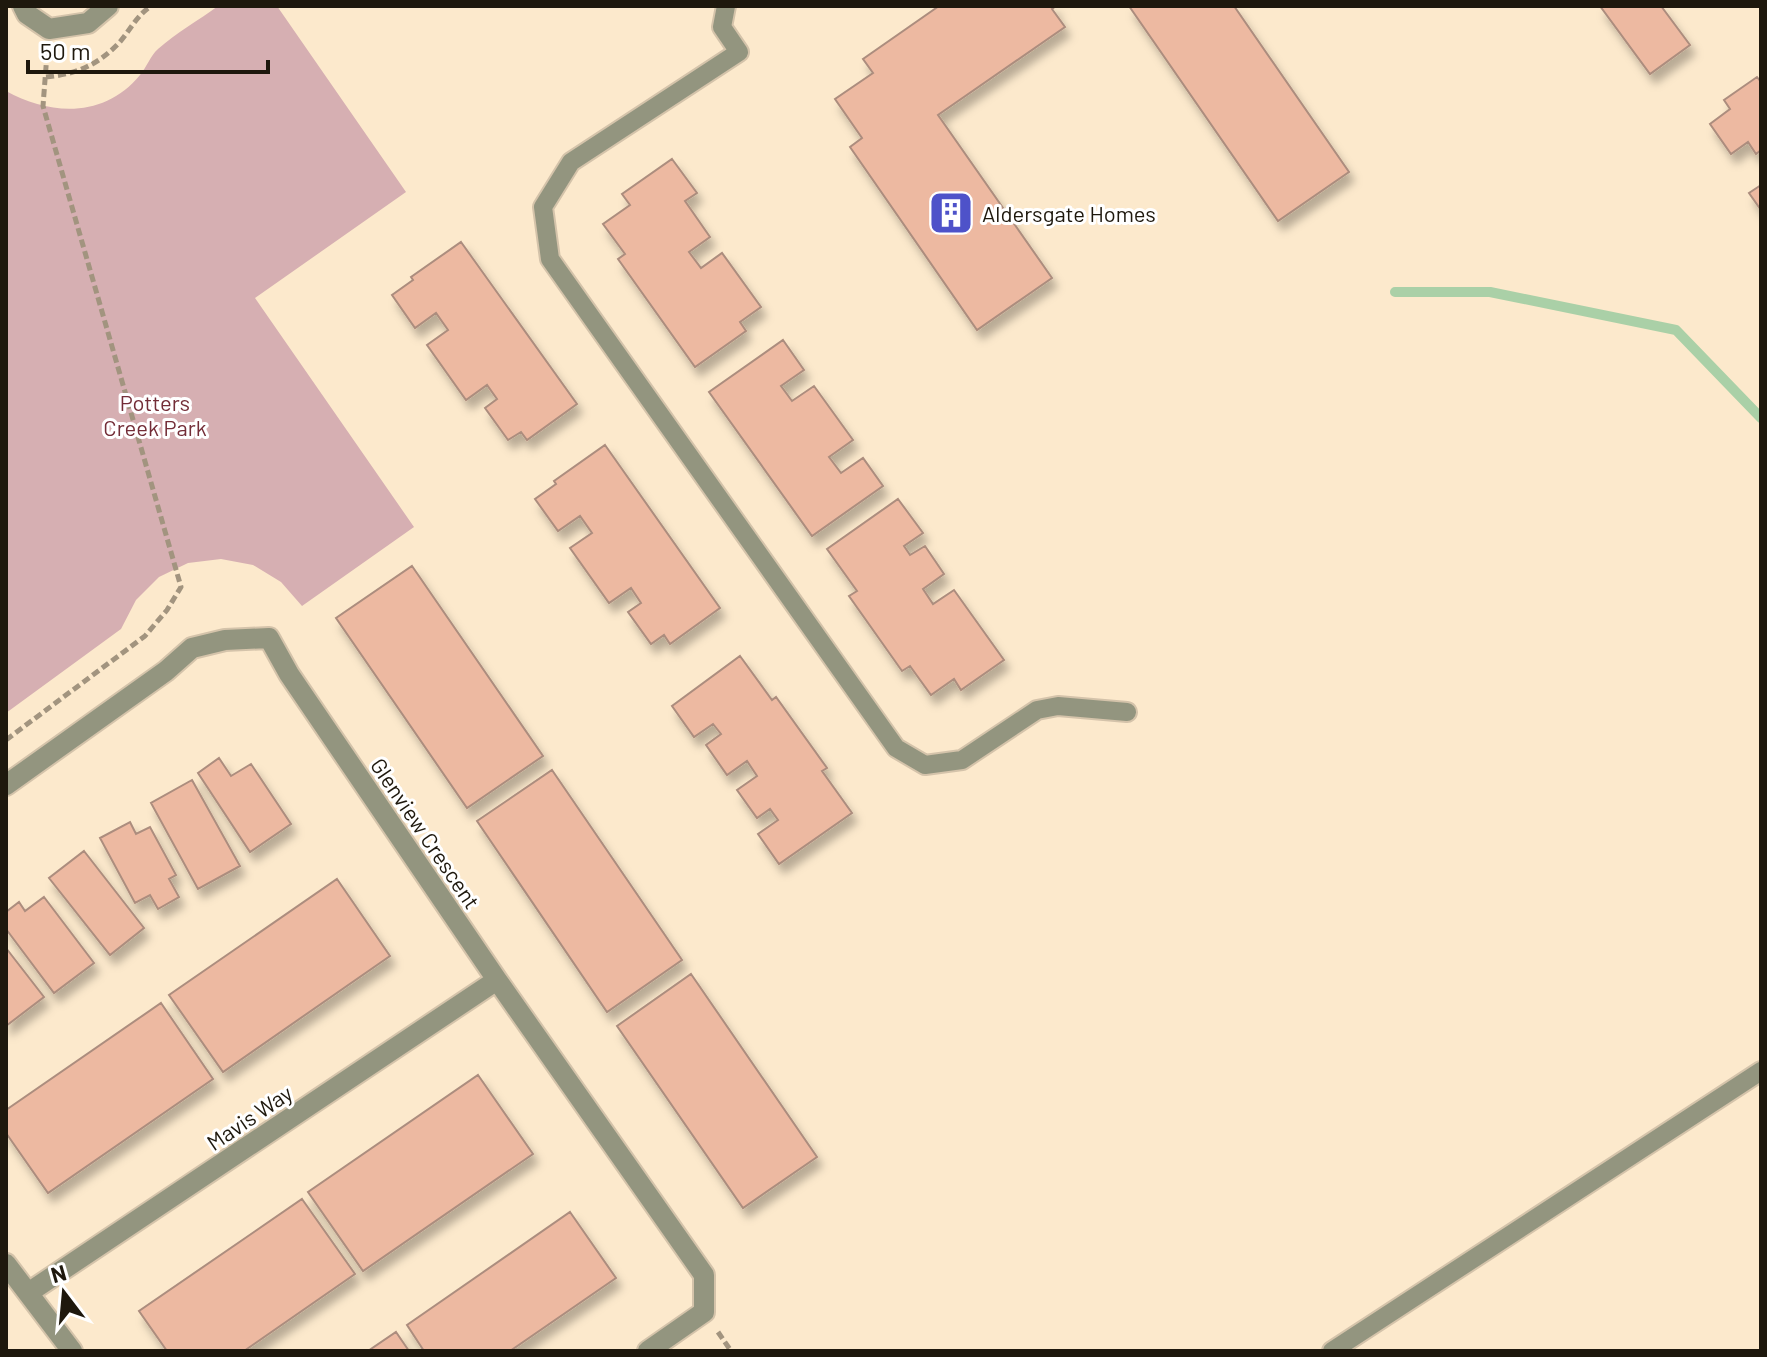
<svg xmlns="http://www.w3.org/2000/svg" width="1767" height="1357" font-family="Barlow,sans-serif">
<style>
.green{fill:#d6afb2}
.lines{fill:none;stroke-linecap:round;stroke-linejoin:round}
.stream{stroke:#aad0a7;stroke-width:10}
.building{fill:#edb9a1;stroke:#ac8d7e;stroke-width:2;filter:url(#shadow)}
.lane-casing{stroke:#d4c3aa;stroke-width:22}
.street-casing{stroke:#d4c3aa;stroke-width:24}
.path{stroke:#a2947f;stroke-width:5;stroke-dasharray:8 4;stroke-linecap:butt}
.lane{stroke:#93957f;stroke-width:18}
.street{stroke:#93957f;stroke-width:20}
.labels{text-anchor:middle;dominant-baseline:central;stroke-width:6;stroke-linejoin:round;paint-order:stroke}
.poi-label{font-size:22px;fill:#1e180d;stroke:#fff;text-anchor:start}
.park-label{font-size:22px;fill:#732d37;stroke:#fff}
.street-label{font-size:22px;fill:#1e180d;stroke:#fff}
</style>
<defs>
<filter id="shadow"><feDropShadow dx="5" dy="9" stdDeviation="4" flood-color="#0004"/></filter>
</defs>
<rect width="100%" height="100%" fill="#fce9cc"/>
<!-- green -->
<path class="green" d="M218,6H277L406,192L255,298L414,527L302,606L281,582L253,565L221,559L188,563L159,577L136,600L121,629L6,713V91C51,116 105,118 140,75C147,67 150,56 158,49C176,33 199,20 218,6Z"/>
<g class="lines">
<!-- stream -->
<path class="stream" d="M1395,292H1490L1676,330L1761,418"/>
</g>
<!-- building -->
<path class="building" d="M939,6H1056L1052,9L1065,27L938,115L1052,278L977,330L850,147L862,138L835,99L873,73L863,59Z
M1129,6H1234L1349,172L1278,221Z
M1600,6H1661L1690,45L1650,74Z
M1757,77L1761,82V150L1756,154L1748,142L1731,154L1710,124L1730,109L1724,100Z
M672,159L697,193L685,201L710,237L689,252L701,268L722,253L761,307L740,322L746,331L695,367L618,259L625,254L603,224L630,205L622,194Z
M1761,185V210L1749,193Z
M461,242L577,404L527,440L521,432L508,440L485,408L497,399L487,385L466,400L427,345L448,330L436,313L415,328L392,295L413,280L411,277Z
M783,340L804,370L781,386L792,401L814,386L853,440L829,457L841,473L863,458L883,486L812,536L709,392Z
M605,445L720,608L670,644L664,635L651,644L628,612L641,603L631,588L609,603L570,548L592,533L580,516L558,531L535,499L556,484L554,481Z
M898,499L923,533L904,546L910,555L925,546L944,574L923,589L933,604L954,590L1004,660L961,690L954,679L931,695L910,666L902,671L849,596L857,591L827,549Z
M412,566L543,756L467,808L336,618Z
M740,656L772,700L776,697L827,768L822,771L852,813L779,864L758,834L778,820L770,809L757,818L737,790L757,776L747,761L727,775L706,745L721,734L713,724L694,737L672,706Z
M219,758L231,776L251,764L291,824L250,852L198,773Z
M552,770L682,960L607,1012L477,821Z
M192,780L240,866L198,889L151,803Z
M130,822L136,834L150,827L176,875L169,879L179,897L158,909L150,895L135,903L100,838Z
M84,851L144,928L110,955L49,878Z
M337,879L390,956L223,1072L169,995Z
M44,897L94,963L54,993L6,929V912L19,902L25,911Z
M6,948L44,997L6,1026Z
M691,974L817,1157L743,1208L617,1026Z
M161,1003L213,1079L48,1193L6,1133V1110Z
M478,1075L533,1154L363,1271L308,1192Z
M302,1199L355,1274L244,1351H167L139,1311Z
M570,1212L616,1278L510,1351H424L407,1325Z
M396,1332L409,1351H368Z"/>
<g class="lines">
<!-- lane casing -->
<g class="lane-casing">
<path id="lane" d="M726,6L722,27L739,52L571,162L543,207L550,259L896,748L925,765L962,760L1037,710L1058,706L1127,712
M1332,1351L1761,1071"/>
</g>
<!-- street casing -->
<g class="street-casing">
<path id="street" d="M23,6L27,14L49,29L88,23L108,6
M6,785L166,671L192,648L225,640L269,638L289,674L497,980L704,1275V1312L648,1351
M6,1264L72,1351
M28,1293L497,980"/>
</g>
<!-- path -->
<path class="path" d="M46,77C76,74 96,66 118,44C130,31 136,16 151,6
M6,740L145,636L167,610L181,587L43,106L47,54
M718,1332L731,1351"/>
<!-- lane -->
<use href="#lane" class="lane"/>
<!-- street -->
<use href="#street" class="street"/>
</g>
<!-- icons -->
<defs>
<g id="building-square" transform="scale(2.3)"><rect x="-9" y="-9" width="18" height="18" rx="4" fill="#4e52c9" stroke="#fff"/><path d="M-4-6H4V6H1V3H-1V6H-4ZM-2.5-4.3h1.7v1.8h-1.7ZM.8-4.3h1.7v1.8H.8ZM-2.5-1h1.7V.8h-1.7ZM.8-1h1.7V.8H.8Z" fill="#fff"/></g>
</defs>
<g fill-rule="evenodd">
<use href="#building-square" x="951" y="213"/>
</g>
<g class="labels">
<!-- poi labels -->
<g class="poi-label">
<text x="982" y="213">Aldersgate Homes</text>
</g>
<!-- park labels -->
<g class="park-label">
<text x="155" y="402">Potters<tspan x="155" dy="25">Creek Park</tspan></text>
</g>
<!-- street labels -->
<g class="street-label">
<text transform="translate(426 833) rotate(56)">Glenview Crescent</text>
<text transform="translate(249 1117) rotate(-34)">Mavis Way</text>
</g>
</g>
<!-- border -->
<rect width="1767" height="1357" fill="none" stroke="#1e180d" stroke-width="16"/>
<!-- north arrow -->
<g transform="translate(64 1293) rotate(344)" stroke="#ffffff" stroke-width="6" paint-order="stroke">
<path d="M0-6L14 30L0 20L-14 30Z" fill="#1e180d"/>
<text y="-12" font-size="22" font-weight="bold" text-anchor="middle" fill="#1e180d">N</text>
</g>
<!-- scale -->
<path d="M28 60v12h240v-12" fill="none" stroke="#1e180d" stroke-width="4"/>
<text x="40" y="60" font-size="24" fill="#1e180d" stroke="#ffffff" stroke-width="6" paint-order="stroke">50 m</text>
</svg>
